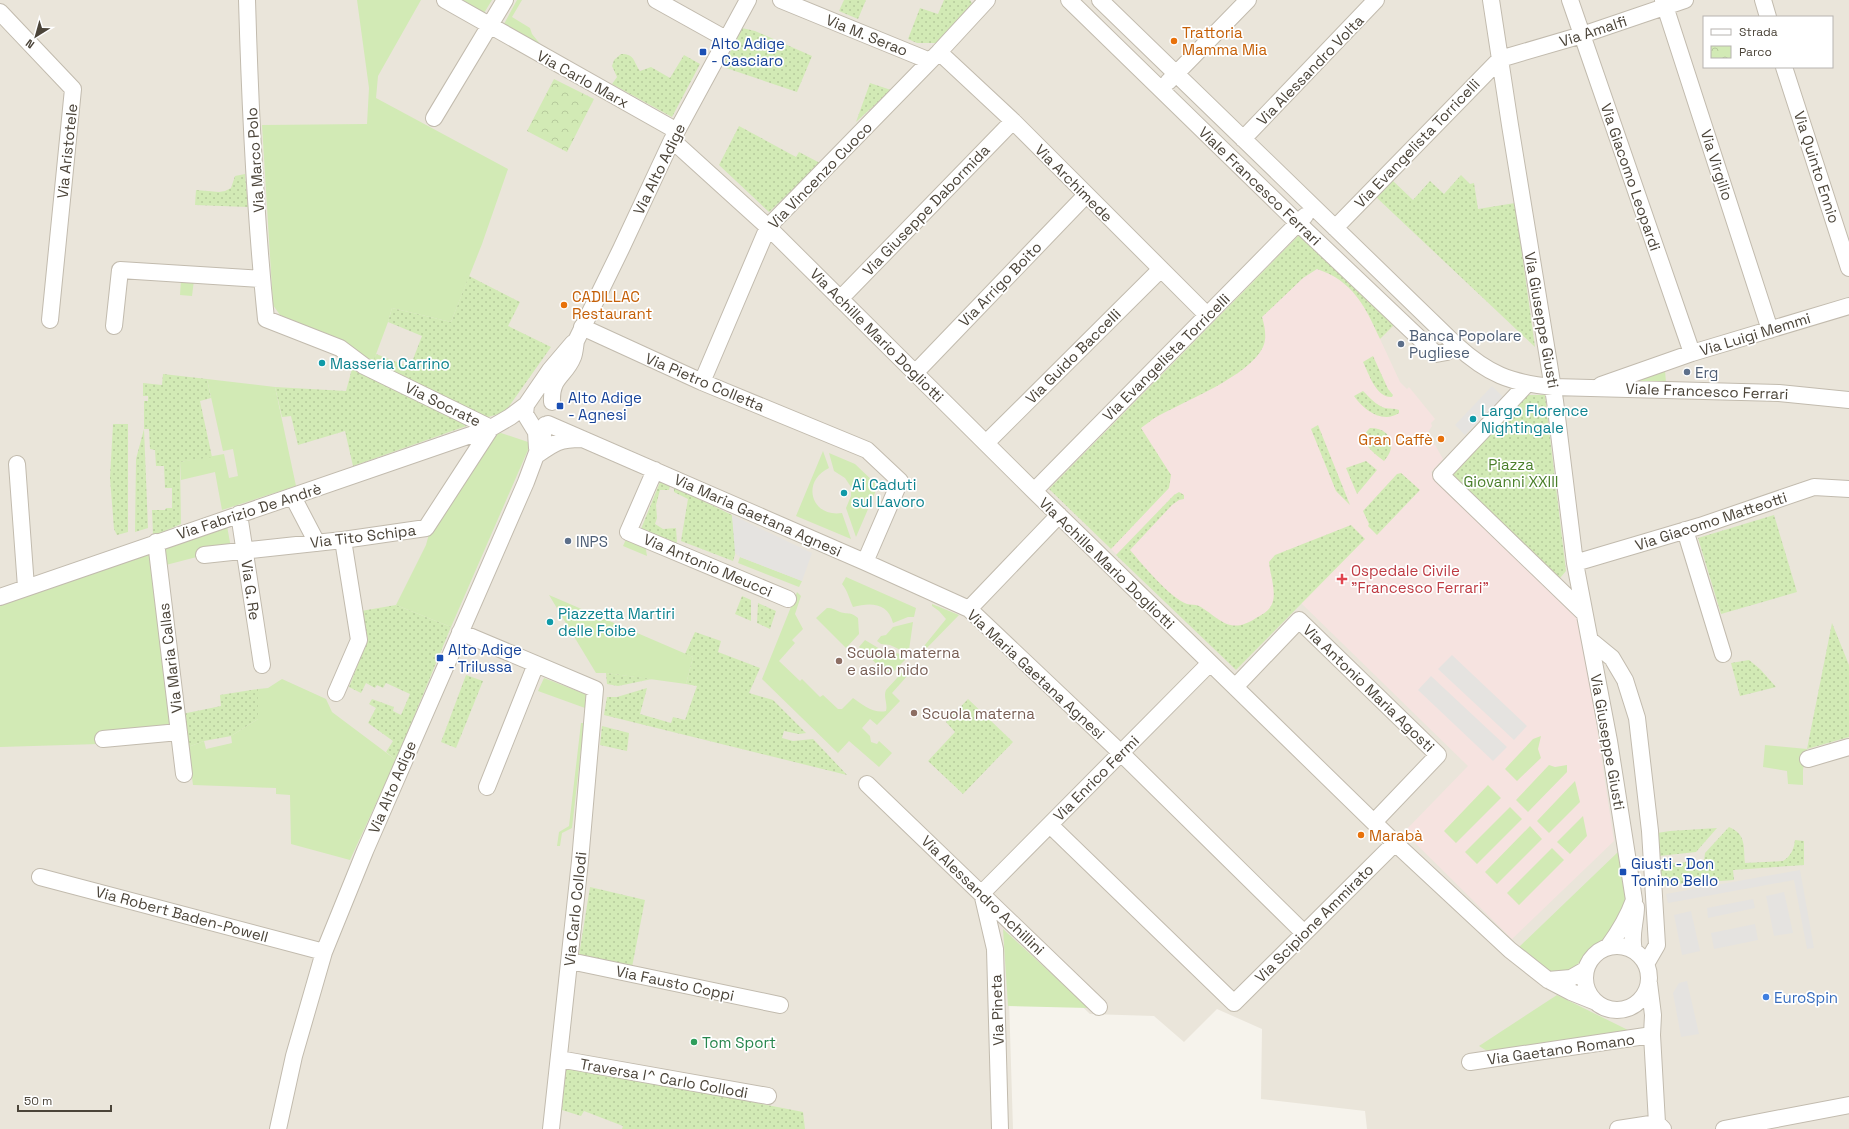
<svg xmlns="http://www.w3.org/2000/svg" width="1849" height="1129" font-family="'Space Grotesk',sans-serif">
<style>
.residential{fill:#eae5da;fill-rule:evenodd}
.medical{fill:#f6e3e0}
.grass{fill:#d2eab5}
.park{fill:url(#park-crowns)}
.garden{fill:url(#garden-dots)}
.parking{fill:#e5e3e0}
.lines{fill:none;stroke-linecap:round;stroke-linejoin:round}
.minor-casing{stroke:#c2bbae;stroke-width:18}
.minor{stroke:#fff;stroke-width:16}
.food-dot{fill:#e8710a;stroke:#fff;stroke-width:1.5}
.transit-dot{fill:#1a4fb4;stroke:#fff;stroke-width:1.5}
.service-dot{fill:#5c6f8a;stroke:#fff;stroke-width:1.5}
.culture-dot{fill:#0f9aa8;stroke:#fff;stroke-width:1.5}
.health-dot{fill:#e0444e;stroke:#fff;stroke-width:1.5}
.education-dot{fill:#8d6e63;stroke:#fff;stroke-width:1.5}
.shop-dot{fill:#3f7fe0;stroke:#fff;stroke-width:1.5}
.leisure-dot{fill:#2e9e5b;stroke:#fff;stroke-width:1.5}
.labels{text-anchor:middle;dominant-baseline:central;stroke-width:3.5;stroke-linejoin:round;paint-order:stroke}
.street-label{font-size:15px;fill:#4b4439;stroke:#fff}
.food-label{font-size:15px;fill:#c56008;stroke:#fff;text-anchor:start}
.transit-label{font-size:15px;fill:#164399;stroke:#fff;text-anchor:start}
.service-label{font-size:15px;fill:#4e5e75;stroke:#fff;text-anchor:start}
.culture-label{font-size:15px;fill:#0d838f;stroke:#fff;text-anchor:start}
.park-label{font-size:15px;fill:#4a7f2a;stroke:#fff}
.health-label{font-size:15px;fill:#be3a42;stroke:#fff;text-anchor:start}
.education-label{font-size:15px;fill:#785e54;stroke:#fff;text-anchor:start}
.shop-label{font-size:15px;fill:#366cbe;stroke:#fff;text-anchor:start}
.leisure-label{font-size:15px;fill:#27864d;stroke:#fff;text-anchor:start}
</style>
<defs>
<pattern id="park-crowns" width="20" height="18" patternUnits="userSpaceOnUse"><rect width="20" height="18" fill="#d2eab5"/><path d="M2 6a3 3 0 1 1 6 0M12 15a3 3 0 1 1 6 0" fill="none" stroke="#b6ca9c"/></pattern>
<pattern id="garden-dots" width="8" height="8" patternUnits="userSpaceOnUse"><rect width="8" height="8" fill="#d2eab5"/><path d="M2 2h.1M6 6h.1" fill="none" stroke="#b6ca9c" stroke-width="1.8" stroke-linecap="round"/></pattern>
</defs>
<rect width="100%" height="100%" fill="#f6f3ec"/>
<!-- residential -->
<path class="residential" d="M0,0H1849V1129H1367L1365,1111L1261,1099L1262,1029L1217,1009L1184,1042L1154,1016L1090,1014L1007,935L1013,1129H0ZM1704,17H1832V67H1704Z"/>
<!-- medical -->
<path class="medical" d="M1300,234L1394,325L1380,339L1400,382L1407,389L1409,387L1435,419L1431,423L1432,426L1427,434L1428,437L1426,440L1435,445L1443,459L1431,472L1580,615L1614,841L1512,939L1404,832L1468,766L1301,603L1236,670L1049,489Z"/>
<!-- grass -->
<path class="grass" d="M357,0H421L378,76L376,98L508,169L482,244L451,322L392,308L388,322L372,365L348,344L280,315L273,305L262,125L367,124L369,88Z
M463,0H492L484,13Z
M517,0H522L512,17L530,28L532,34L541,45L504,24Z
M181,280H194L192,296L180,295Z
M1665,370L1666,383H1637L1636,379Z
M207,379L275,387L296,486L222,510L215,472L181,480L180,462L224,454L229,478L238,476L233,449L223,451Z
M501,433L531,443L451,627L396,605L426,545L429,534L491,435Z
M823,451L829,468C800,482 812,518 842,513L851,539L796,516Z
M829,453L855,464L878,486L856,537L846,508L851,496V487L845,478L834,471Z
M227,526L231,548L166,565L165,546Z
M627,537L645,544L647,556L623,546Z
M151,552L172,724L99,733V744L0,747V603Z
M740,557L802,581L799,587L738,563Z
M846,577L916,608L914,617H908L893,623C888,603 871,602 853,607C849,599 848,591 842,584Z
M797,592L801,596L795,614L803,629L792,640L795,643L779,661L800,681L802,679L820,697L823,695L838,709H842L853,698C861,704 874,714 886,711C888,704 883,697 886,690L909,665L908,675L892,693L900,701L877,725L870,719L862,728L870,736L871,742L877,744L879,741L892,753L879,767L849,741L838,753L762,679Z
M549,595L693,657L686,684L606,673H596Z
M932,604L959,615L922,653L920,651L946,619L939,611L932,606Z
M827,608C833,608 835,610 840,612C849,615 849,611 858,618L859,634L846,648L816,618Z
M913,622L909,650L907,653L890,645L881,644L877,641L881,636L886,635L893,627Z
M865,640L880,649L900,654L906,659L889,676L859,647Z
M544,678L585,694L587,696L585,708L538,691Z
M282,679L326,699L332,712L396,760L350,860L291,844L290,795L276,794V788L193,785L188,747L204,741L206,749L232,743L231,736L258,719V689L268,688Z
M581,723H584L572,828L562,833L560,846H557L559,832L569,826Z
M1541,736L1538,749L1541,758L1517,781L1505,769L1533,739Z
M1765,745L1807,749L1803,770V785L1788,784L1787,771L1763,767Z
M1549,765L1555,767L1567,765V772L1528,812L1516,800Z
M1575,781L1580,802L1549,833L1537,821Z
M1488,785L1501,798L1456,843L1444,831Z
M1510,807L1522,819L1477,864L1465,852Z
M1583,816L1587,836L1570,854L1557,842Z
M1530,826L1542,839L1497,884L1485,872Z
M1552,848L1564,860L1519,905L1507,893Z
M1618,852L1626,902L1607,938L1592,946L1582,960L1571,970L1557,974L1540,967L1519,947Z
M1003,929L1089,1008L1008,1006Z
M1557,995L1628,1030L1492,1054L1479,1046Z"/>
<!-- park -->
<path class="park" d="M554,79L594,99L567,152L527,131Z"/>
<!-- garden -->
<path class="garden" d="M844,0H866L858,19L839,11Z
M944,0H970L973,5L938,43H917L908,39L920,8L938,14Z
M742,28L755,31L812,56L797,92L723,67Z
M621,54C635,54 633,61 640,71L651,67L670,78L684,55L700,64L672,117L612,84L617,77L612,66L614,60Z
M870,83L891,90L856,122Z
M739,126L796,157L799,152L820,163L769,212L719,165Z
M245,174L248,207L195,205L196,190L219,192L225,191L231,188L235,176Z
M1461,175L1470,184L1474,183L1478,209L1515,203L1535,347L1376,197L1392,180L1413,200L1430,181L1444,194Z
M1300,234L1394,325L1380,339C1365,306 1353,281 1317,269L1303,278L1262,317C1265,327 1267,338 1263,347C1249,376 1187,400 1158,416C1152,419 1147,424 1141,428L1171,475L1169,488L1111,549L1049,489Z
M469,276L520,302L508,326L551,347L505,412L485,418L372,365L376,354L410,367L422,336L388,322L392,308L451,322Z
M1373,356L1388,389L1393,395L1392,397C1376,398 1369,374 1363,362Z
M353,365L475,423L353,466L345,431L298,445L291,416L282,417L275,387L346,391Z
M163,374L207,379L211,398L200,401L212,457L180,462L181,524L153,536L152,510H165L166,508H172V488H165L164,466H156L155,450L150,449L149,429H144L148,528L135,532L136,459L144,429V401H148V396H143V383L162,385Z
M1363,391C1370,398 1376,405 1385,408C1390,409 1394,408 1399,410V413C1382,424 1364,410 1354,396Z
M1527,395H1545L1566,571L1560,578L1555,576L1449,476Z
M113,424H128V532L117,535L114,529L110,478Z
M1318,425L1350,505L1336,491L1311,429Z
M1370,428C1391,428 1398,446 1384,461C1374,453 1355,440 1370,428Z
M1366,461L1377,470L1357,494L1346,468Z
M1401,473L1420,490L1377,535L1368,526L1369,524L1363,511L1397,474Z
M660,482L670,486L669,490H660L656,505L657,518L655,524L663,529L676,528L677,543L641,529Z
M674,487L732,515L736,551L733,561L681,541L688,499L674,492Z
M1179,492L1184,495V499L1179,500L1172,505L1130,550C1142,564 1170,598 1187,604C1191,605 1195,604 1199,606C1220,618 1229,636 1256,618C1262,615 1269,611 1272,604C1277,592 1270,575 1269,562L1275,555L1351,525L1365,539L1236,670L1116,555L1174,495Z
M1774,515L1797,592L1721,614L1698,538Z
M742,596L751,600V621L735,614Z
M758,603L776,611L770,629L757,623Z
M396,605L451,627L396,760L386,752L393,741L368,723L376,708L369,704L372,699L394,707L393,711L401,715L410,694L386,683L383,688L377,685L375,688L366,683L361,693L349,687L368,639L361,611Z
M1832,623L1849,665V737L1807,749Z
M695,632L721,641L718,652L760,668L749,693L773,700L806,733L799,734L784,731L782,738L793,741L813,739L847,775L604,715L607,697H617L647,688L640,714L671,723L673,717L685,720L697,686L686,684L693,657L685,654Z
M1749,660L1760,669L1776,687L1740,696L1731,663Z
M606,673L652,679L618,686L607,684Z
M466,675L483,681L456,748L441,742Z
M258,689V719L231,736L204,741L188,747L182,714L221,706L220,695Z
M968,699L1013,742L963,794L928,761L955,732L946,722Z
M602,726L629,733L627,751L600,745Z
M1729,827C1747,835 1743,846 1745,863L1783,861C1791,856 1794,849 1795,840L1804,841V865L1733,870L1734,880L1662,885L1660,864L1704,861L1705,853Z
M1717,828L1696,852L1659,856L1657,833L1670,831Z
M590,887L645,900L632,967L579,955Z
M566,1063L666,1085L803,1112L805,1129H622L623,1126L584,1111L581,1116L562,1110Z"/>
<!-- parking -->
<path class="parking" d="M1492,386L1503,397L1465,435L1455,425Z
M732,515L812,553L802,581L740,557L735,553Z
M1452,655L1527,726L1514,740L1438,669Z
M1431,676L1507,747L1493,761L1418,690Z
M1800,870L1814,948L1807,949L1794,880L1668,903L1666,894Z
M1784,892L1793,933L1774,936L1766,896Z
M1753,899L1755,908L1708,918L1707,908Z
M1691,911L1700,951L1682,955L1674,915Z
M1755,924L1758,940L1714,949L1711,933Z
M1687,981L1699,1034L1681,1037L1673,993L1679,983Z"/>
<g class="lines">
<!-- minor casing -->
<g class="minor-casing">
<path id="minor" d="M247,0C250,106 255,213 266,319L340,348L364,366L491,428
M445,0L677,131
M656,0L726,39
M781,0L930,61
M1069,0L1299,224L1436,354L1447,352L1456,345
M1100,0L1456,345C1488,374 1510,383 1553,387L1779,393L1849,400
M1491,0L1510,125L1555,401L1575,563L1609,741L1634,900C1628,917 1619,932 1608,947
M1570,0L1692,353
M1663,0L1770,330
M1763,0L1768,17
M0,12L73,89L50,320
M939,52L1013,121L1207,315
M1784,67L1849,268
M1168,82L1248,0
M434,118L505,0
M1243,139L1376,0
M672,140L768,227L1034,491L1395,843L1510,950L1548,980L1571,992L1596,1002
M1335,228L1500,59L1582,35L1685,0
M840,299L1013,121
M114,326L120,270L262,279
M582,327L702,382L867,450L900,481L865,562
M915,373L1086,195
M702,382L768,227L939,52L987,0
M1526,385L1441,475L1584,613
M1601,385L1692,353L1849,306
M552,402C551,376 565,377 573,357C575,352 575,346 576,341L621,249L672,140L748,0
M548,424L865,562L969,609L1121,753L1304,933
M986,443L1161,269
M537,448L536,432L525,414L526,405L550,370L573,343
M537,455C554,443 559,439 581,439
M17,464L26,587
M655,470L628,532L788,599
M1034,491L1305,216
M293,497L317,543
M239,514L262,665
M1685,530L1723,654
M156,542L184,774
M204,555L343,540L426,528L491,428
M1575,563L1700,526L1814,487L1849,489
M0,597L491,428L510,417L526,405
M969,609L1059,515
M460,632L595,689L580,861L551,1129
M1590,640L1612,658L1625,680L1637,718L1650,831L1657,945L1646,964
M1235,687L1299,620L1438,755L1374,822
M336,693L359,640L343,540
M103,739L179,732
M1808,759L1849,747
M867,784L1099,1007
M487,787L536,664
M1050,825L1234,1003L1395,843
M40,877L324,952
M1585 978a32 32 0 1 1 64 0a32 32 0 1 1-64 0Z
M1634,950C1630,936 1636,921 1636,907
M570,961L780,1005
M1548,980L1571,978L1585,970
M1649,983L1653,1015L1652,1035L1657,1123L1663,1129
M559,1059L768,1096
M1470,1062L1652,1035
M278,1129L294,1056L324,952L365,851L526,482L542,439L545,425
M1000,1129L995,949L982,893L1210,663
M1618,1129L1657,1123
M1724,1129L1849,1105"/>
</g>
<!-- minor -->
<use href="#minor" class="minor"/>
</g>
<!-- markers -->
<g class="food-dot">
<circle cx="1174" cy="41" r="4"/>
<circle cx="564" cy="305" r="4"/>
<circle cx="1441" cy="439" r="4"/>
<circle cx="1361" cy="835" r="4"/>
</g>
<g class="transit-dot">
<rect x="699" y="48" width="8" height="8" rx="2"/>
<rect x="556" y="402" width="8" height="8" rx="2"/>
<rect x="436" y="654" width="8" height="8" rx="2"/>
<rect x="1619" y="868" width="8" height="8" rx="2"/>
</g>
<g class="service-dot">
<circle cx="1401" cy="344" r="4"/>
<circle cx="1687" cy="372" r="4"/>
<circle cx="568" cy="541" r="4"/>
</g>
<g class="culture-dot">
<circle cx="322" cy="363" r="4"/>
<circle cx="1473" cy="419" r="4"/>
<circle cx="844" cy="493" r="4"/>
<circle cx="550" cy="622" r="4"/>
</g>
<path class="health-dot" d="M1340 573h4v4h4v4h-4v4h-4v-4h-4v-4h4z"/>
<g class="education-dot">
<circle cx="839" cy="661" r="4"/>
<circle cx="914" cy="713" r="4"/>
</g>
<circle class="shop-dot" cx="1766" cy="997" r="4"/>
<circle class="leisure-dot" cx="694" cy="1042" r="4"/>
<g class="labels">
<!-- street labels -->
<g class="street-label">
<text transform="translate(1593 31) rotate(-18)">Via Amalfi</text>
<text transform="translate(867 35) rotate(22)">Via M. Serao</text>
<text transform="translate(1310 70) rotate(-46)">Via Alessandro Volta</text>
<text transform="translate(583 79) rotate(29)">Via Carlo Marx</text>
<text transform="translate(1417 143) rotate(-46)">Via Evangelista Torricelli</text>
<text transform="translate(67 151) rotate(-84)">Via Aristotele</text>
<text transform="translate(255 160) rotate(-94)">Via Marco Polo</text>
<text transform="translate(1717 165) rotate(72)">Via Virgilio</text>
<text transform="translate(1817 167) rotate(72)">Via Quinto Ennio</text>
<text transform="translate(659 169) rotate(-64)">Via Alto Adige</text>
<text transform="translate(820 175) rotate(-46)">Via Vincenzo Cuoco</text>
<text transform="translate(1631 177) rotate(71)">Via Giacomo Leopardi</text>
<text transform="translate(1074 183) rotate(45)">Via Archimede</text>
<text transform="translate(1260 186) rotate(44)">Viale Francesco Ferrari</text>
<text transform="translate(926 210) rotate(-46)">Via Giuseppe Dabormida</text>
<text transform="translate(1000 284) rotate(-46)">Via Arrigo Boito</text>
<text transform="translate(1542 320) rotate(80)">Via Giuseppe Giusti</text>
<text transform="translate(1755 334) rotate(-17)">Via Luigi Memmi</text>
<text transform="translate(877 335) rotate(45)">Via Achille Mario Dogliotti</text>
<text transform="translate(1073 356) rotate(-45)">Via Guido Baccelli</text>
<text transform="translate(1166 357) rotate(-45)">Via Evangelista Torricelli</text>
<text transform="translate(705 382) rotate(23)">Via Pietro Colletta</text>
<text transform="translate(1707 391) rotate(2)">Viale Francesco Ferrari</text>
<text transform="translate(443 404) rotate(26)">Via Socrate</text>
<text transform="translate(249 511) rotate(-18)">Via Fabrizio De Andrè</text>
<text transform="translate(758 515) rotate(24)">Via Maria Gaetana Agnesi</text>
<text transform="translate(1711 521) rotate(-18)">Via Giacomo Matteotti</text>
<text transform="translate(363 536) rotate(-7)">Via Tito Schipa</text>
<text transform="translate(1107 563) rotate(44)">Via Achille Mario Dogliotti</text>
<text transform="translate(708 565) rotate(23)">Via Antonio Meucci</text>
<text transform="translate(251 590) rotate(82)">Via G. Re</text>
<text transform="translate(170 658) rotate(-97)">Via Maria Callas</text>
<text transform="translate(1036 674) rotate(43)">Via Maria Gaetana Agnesi</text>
<text transform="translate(1369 688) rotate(44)">Via Antonio Maria Agosti</text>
<text transform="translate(1608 742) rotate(80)">Via Giuseppe Giusti</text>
<text transform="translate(1096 778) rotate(-45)">Via Enrico Fermi</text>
<text transform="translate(392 787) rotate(-67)">Via Alto Adige</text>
<text transform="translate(983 895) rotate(44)">Via Alessandro Achillini</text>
<text transform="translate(575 909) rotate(-84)">Via Carlo Collodi</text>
<text transform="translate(182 914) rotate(15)">Via Robert Baden-Powell</text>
<text transform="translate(1314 923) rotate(-45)">Via Scipione Ammirato</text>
<text transform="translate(675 983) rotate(12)">Via Fausto Coppi</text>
<text transform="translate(997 1010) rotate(-92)">Via Pineta</text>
<text transform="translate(1561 1049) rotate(-8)">Via Gaetano Romano</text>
<text transform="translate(664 1078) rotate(10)">Traversa I^ Carlo Collodi</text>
</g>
<!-- food labels -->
<g class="food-label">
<text x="1182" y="32">Trattoria<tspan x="1182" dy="17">Mamma Mia</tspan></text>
<text x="572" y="296">CADILLAC<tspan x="572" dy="17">Restaurant</tspan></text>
<text x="1433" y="439" text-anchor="end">Gran Caffè</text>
<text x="1369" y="835">Marabà</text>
</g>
<!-- transit labels -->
<g class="transit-label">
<text x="711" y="43">Alto Adige<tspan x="711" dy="17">- Casciaro</tspan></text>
<text x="568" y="397">Alto Adige<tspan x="568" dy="17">- Agnesi</tspan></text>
<text x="448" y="649">Alto Adige<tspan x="448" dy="17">- Trilussa</tspan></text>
<text x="1631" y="863">Giusti - Don<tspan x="1631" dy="17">Tonino Bello</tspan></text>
</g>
<!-- service labels -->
<g class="service-label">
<text x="1409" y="335">Banca Popolare<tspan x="1409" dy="17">Pugliese</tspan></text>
<text x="1695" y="372">Erg</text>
<text x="576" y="541">INPS</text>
</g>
<!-- culture labels -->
<g class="culture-label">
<text x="330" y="363">Masseria Carrino</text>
<text x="1481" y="410">Largo Florence<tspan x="1481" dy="17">Nightingale</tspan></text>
<text x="852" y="484">Ai Caduti<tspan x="852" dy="17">sul Lavoro</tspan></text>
<text x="558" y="613">Piazzetta Martiri<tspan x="558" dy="17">delle Foibe</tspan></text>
</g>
<!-- park labels -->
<g class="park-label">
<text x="1511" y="464">Piazza<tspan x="1511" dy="17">Giovanni XXIII</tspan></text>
</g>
<!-- health labels -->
<g class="health-label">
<text x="1351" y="570">Ospedale Civile<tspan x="1351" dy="17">"Francesco Ferrari"</tspan></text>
</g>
<!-- education labels -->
<g class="education-label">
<text x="847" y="652">Scuola materna<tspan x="847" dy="17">e asilo nido</tspan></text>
<text x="922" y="713">Scuola materna</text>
</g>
<!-- shop labels -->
<g class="shop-label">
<text x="1774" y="997">EuroSpin</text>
</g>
<!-- leisure labels -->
<g class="leisure-label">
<text x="702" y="1042">Tom Sport</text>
</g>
</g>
<!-- legend -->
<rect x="1703" y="16" width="130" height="52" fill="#ffffff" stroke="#b7b4b0"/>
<rect x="1711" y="29" width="20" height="6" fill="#ffffff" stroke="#b7b4b0"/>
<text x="1739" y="36" font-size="12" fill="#4b4439">Strada</text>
<rect x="1711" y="46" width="20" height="12" fill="url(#park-crowns)" stroke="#b7b4b0"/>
<text x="1739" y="56" font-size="12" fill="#4b4439">Parco</text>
<!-- north arrow -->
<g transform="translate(36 36) rotate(217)" stroke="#ffffff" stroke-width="3" paint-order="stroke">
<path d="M0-3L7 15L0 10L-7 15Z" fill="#4b4439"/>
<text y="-6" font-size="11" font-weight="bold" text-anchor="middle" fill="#4b4439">N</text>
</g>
<!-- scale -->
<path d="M18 1105v6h93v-6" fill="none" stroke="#4b4439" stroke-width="2"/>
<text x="24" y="1105" font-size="12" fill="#4b4439" stroke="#ffffff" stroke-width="3" paint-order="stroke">50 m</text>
</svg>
